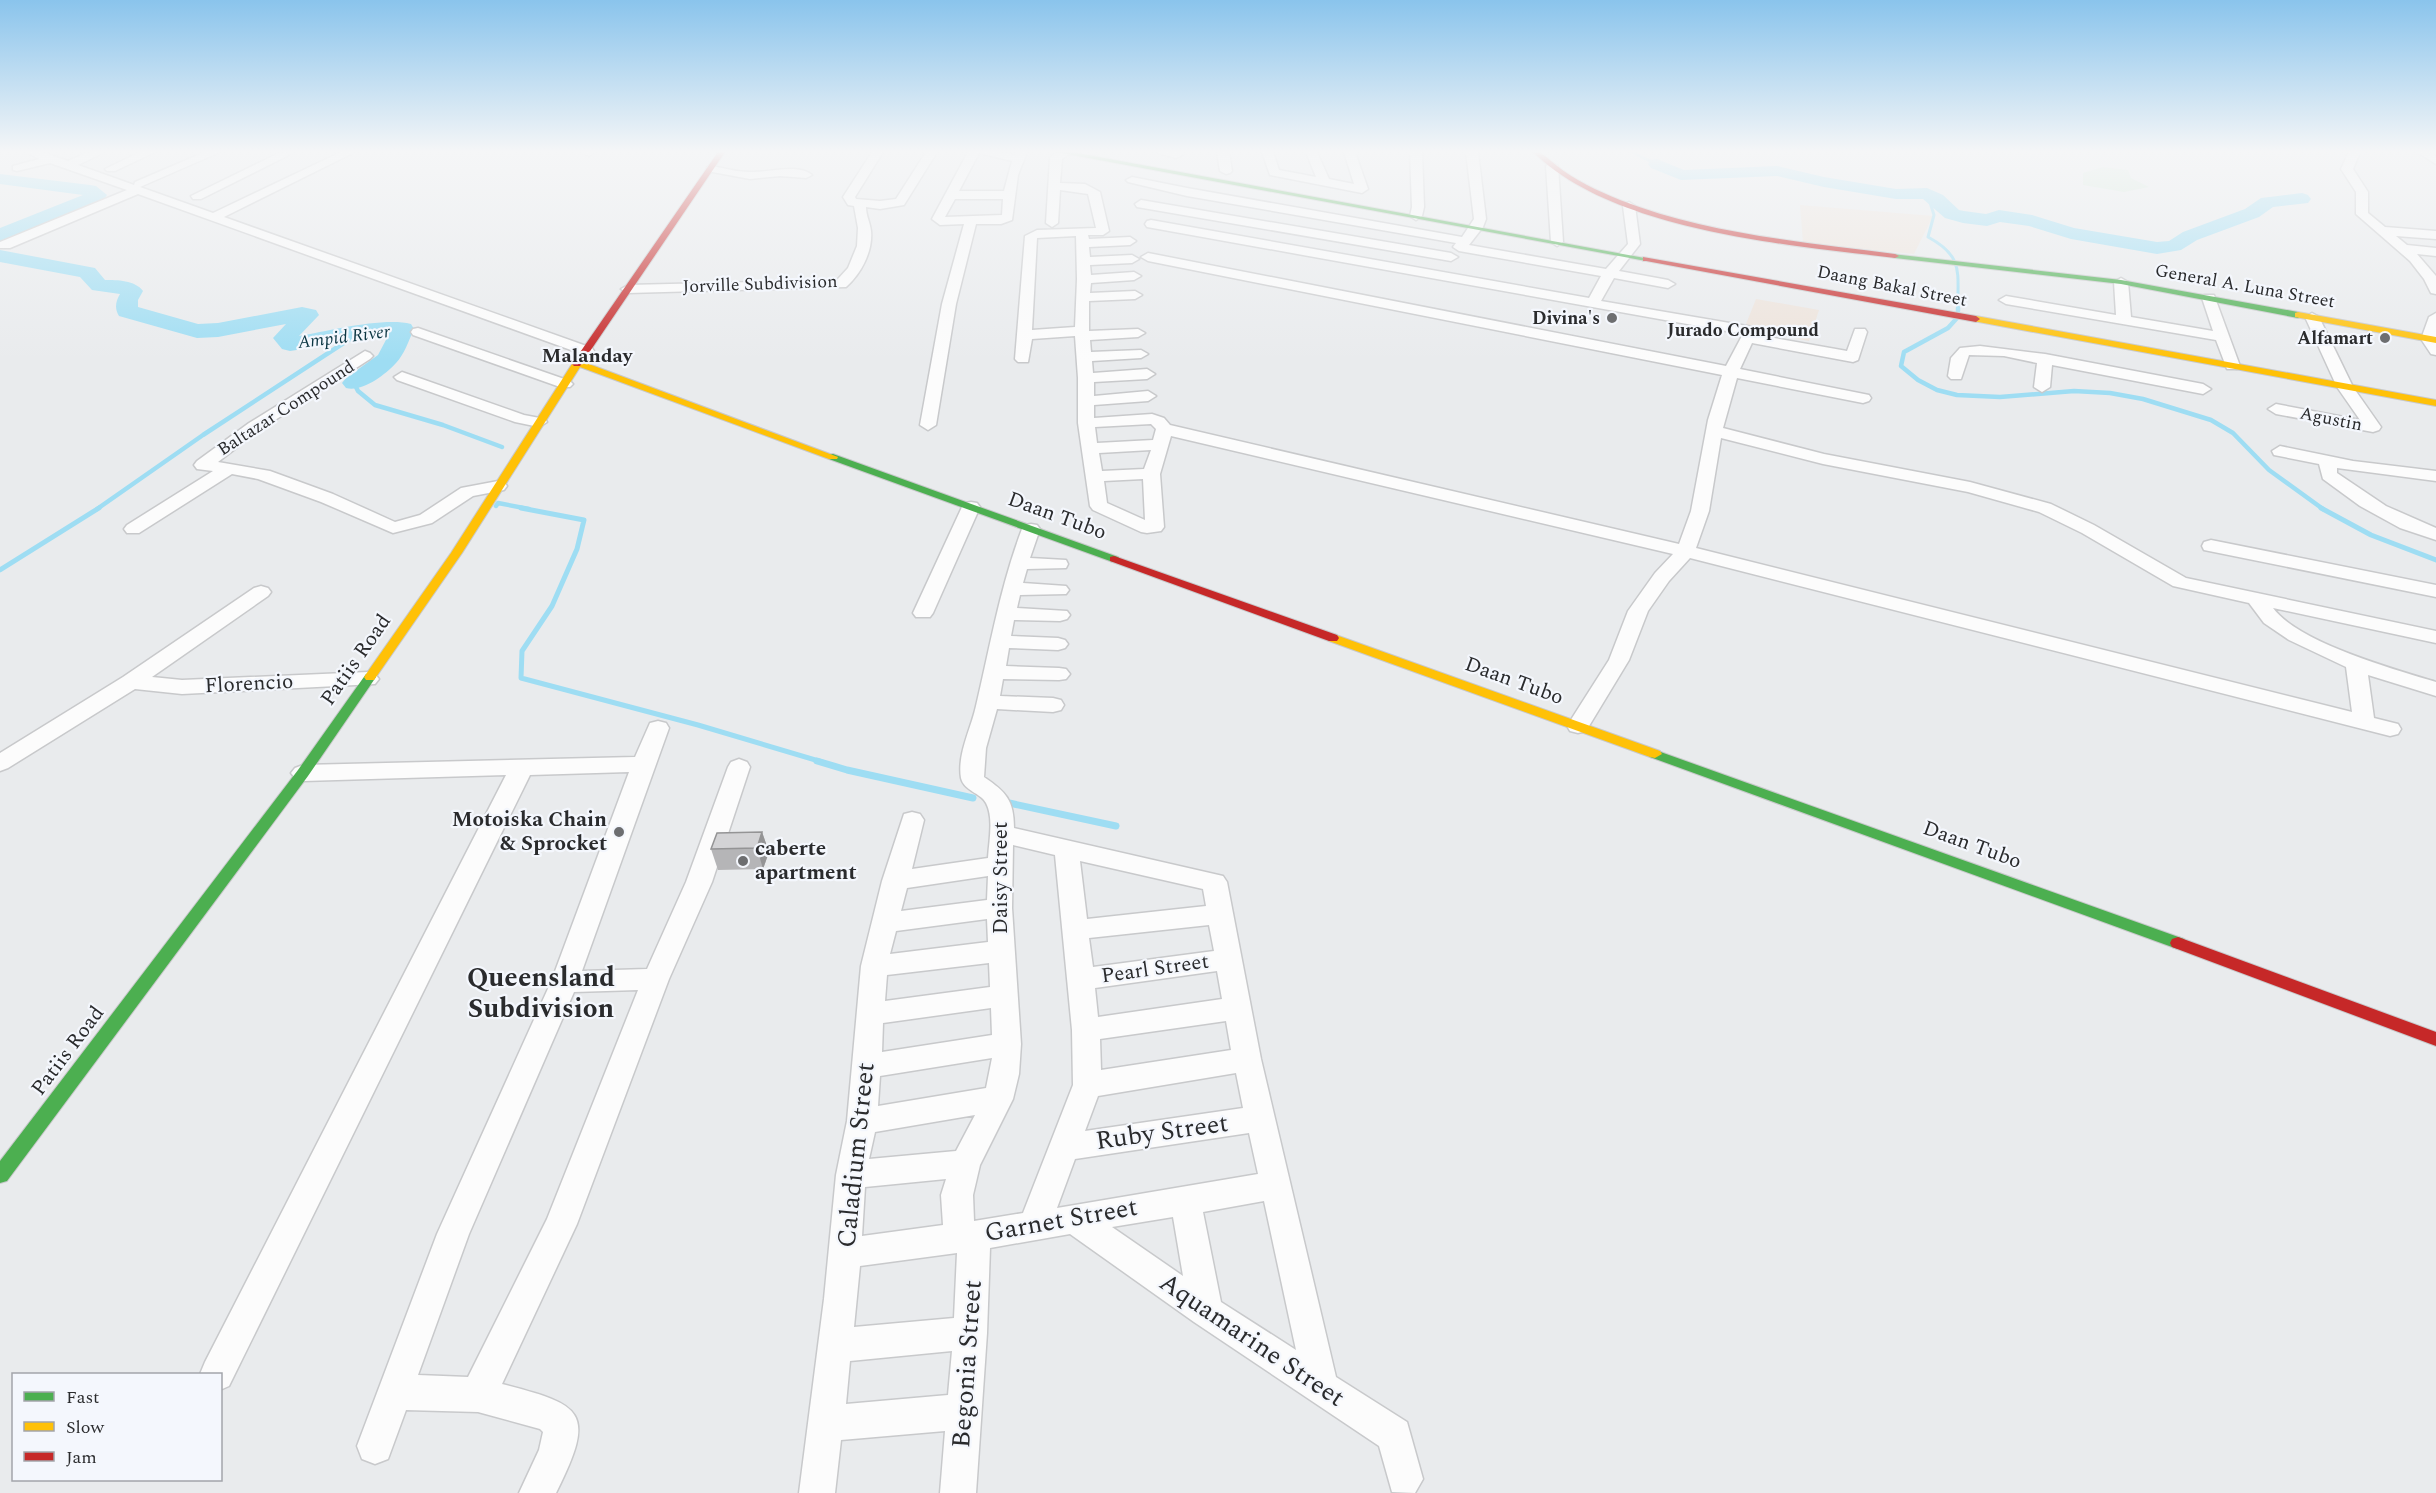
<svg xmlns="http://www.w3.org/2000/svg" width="2436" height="1493" font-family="Spectral,serif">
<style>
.education{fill:#ede3db}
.green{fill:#d1e8d6}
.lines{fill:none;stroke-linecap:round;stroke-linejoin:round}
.stream-far3{stroke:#9eddf3;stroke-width:3}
.stream-far2{stroke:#9eddf3;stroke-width:4.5}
.stream-far1{stroke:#9eddf3;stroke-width:5}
.stream{stroke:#9eddf3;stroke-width:7}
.river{fill:#9eddf3;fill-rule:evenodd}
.street-casing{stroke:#c8c9cb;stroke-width:3}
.fast-casing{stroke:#c8c9cb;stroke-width:2}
.slow-casing{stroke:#c8c9cb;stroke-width:2}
.jam-casing{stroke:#c8c9cb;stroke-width:2}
.street{fill:#fcfcfc;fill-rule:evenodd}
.fast{fill:#4caf50;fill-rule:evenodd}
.slow{fill:#ffc107;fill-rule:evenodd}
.jam{fill:#c62828;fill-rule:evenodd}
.wall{fill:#b5b5b7}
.shaded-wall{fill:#949495}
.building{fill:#d3d3d5;stroke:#949495;stroke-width:1.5}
.poi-dot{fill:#6d6e70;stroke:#f4f7fd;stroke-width:2}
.labels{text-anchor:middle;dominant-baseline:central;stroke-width:4.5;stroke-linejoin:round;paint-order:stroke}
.far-street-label{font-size:18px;fill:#2a2b2d;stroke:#f4f7fd}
.far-poi-label{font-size:18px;font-weight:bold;fill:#2a2b2d;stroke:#f4f7fd;text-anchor:end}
.far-neighbourhood-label{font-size:18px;font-weight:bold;fill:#2a2b2d;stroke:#f4f7fd}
.far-water-label{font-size:18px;font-style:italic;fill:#0b3542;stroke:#f4f7fd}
.far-quarter-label{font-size:20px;font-weight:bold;fill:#2a2b2d;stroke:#f4f7fd}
.street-label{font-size:21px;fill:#2a2b2d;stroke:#f4f7fd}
.poi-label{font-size:21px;font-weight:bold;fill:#2a2b2d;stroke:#f4f7fd;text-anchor:end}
.near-street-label{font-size:26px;fill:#2a2b2d;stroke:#f4f7fd}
.near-neighbourhood-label{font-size:27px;font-weight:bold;fill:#2a2b2d;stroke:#f4f7fd}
</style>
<rect width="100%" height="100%" fill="#e9ebed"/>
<!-- education -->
<path class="education" d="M1800,205L1933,216L1914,254L1803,243Z
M1756,299L1819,310L1809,341L1744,329Z"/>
<!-- green -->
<path class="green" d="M2103,167L2128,170L2131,178L2149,187L2124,192L2083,185V173Z"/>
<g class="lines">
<!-- stream-far3 -->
<path class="stream-far3" d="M1632,152L1650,161
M1927,193L1934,215L1928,237C1965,257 1957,273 1958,310"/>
<!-- stream-far2 -->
<path class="stream-far2" d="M1958,308V311
M1957,318L1948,328L1904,352L1901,366L1918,380L1937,390L1957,395L2000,397L2074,391L2110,393L2143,399L2211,420L2233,433L2269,470L2323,509
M354,383L358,391L375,405L443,425L502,447
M496,506L498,503L529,509
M97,509L203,435L359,333"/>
<!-- stream-far1 -->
<path class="stream-far1" d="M521,508L584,520L577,549L552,606L522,651L521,678L698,725L822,762
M2321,508L2371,535L2436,560
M0,570L99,508"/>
<!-- stream -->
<path class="stream" d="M817,761L847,770L973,798
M1009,803L1116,826"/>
<!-- river -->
<path class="river" d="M1657,159L1684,170L1777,166L1824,177L1896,189L1927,188L1943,195L1959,210L1964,211L1986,214L1999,210L2032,215L2074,228L2157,242L2169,241L2183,232L2245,209L2261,198L2302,193L2308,195L2311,199L2308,203L2273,207L2259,217L2197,240L2181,250L2157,254L2071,239L2029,226L2000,222L1987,226L1963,223L1945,218L1923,199H1896L1824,187L1777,176L1681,180L1651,168L1648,164L1651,160Z
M0,174L90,185L96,186L107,195L104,199L0,241V228L83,195L0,184Z
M0,250L95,268L105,280C117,280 135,280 143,291L138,300V307L198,324L218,323L302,307L316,310L319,315L299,336C329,331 383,317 411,324L414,329C409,340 404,355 396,363C384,376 362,392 346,388L342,383L346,378L378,355L388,336L290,351L282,349L273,338L286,324L218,337L197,338L119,316C114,308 116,301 120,294L92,290L80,277L0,262Z"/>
<!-- street casing -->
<g class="street-casing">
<path id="street" d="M26,152H42L68,161L89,152H105L78,165L134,185L135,182L205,152H220L140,187L213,213L341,152H355L224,217L592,348L594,351L587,355L582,354L138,194L10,248H0V242L127,190L50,163L17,171L13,170V166L39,159Z
M140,152H155L115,171H107L105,169Z
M595,152L589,156L583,153L584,152Z
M872,152H883L855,197L856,199L880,201L896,199L926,152H937L904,205L880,209L866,207C866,216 870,222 871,231C873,251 861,274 846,287L628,293L621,289L628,285L837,280L848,268L857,246L858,228L854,206L848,205L843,197Z
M968,152H1001L1015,155L1016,152H1027L1018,175L1012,220L1001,224H976L956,304L936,425L928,430L920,425L942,304L964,224L940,225L932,219ZM979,153L1012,161L1004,191H959ZM955,199H1003L1002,215L945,217Z
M1057,152L1070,153L1062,159L1060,183L1085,184L1100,192L1109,231L1103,235H1088L1089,239L1130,237L1136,241L1130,245L1089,247L1090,257L1132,255L1139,259L1132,263L1090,265L1091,275L1134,272L1141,276L1134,280L1091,283L1090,293L1135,291L1142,295L1135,299L1089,301V331L1138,329L1145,333L1138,337L1090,340L1091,352L1141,350L1148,354L1141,358L1092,361L1093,373L1147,369L1155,374L1147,379L1094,382V396L1148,391L1156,396L1148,401L1094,405V418L1152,414L1164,418L1170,425L1679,544L1691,511L1708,420L1722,375L1148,261L1141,257L1148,253L1726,366L1743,334L1147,227L1145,224L1147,221L1151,220L1589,298L1601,276L1459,251L1453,247L1456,243L1187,196L1128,182L1126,180L1132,177L1187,188L1462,237L1474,219L1466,152H1478L1486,219L1483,227L1469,245L1606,269L1628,244L1623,206L1629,202L1635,206L1640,244L1619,271L1668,280L1675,284L1668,288L1614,278L1601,301L1753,327L1760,331L1757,335L1847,351L1855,329H1865L1867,332L1858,360L1853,362L1752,343L1740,369L1869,395L1871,398L1869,401L1863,403L1737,378L1723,428L1824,454L1970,482L2051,504L2094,525L2186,578L2436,631V643L2273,608C2299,643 2394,669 2436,682V696L2368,675L2374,718L2398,724L2401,729L2398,734L2390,736L1690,558L1669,581L1648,611L1629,660L1586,731L1578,733L1570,731L1567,726L1609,660L1628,611L1655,573L1673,554L1171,436L1160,474L1164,527L1161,531L1147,533L1141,532L1093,510L1090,506L1078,423V378L1075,336L1032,339L1028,362H1018L1015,359L1025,236L1037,230L1096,228L1088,194L1060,190L1058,223L1052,227L1046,223L1050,158ZM1076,236L1077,279L1075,327L1032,330L1037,238ZM1151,424L1156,429L1153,440L1097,443L1095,427ZM1721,438L1823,464L1968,492L2039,512L2082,533L2173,586L2249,603L2264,623L2289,640L2346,667L2352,712L1696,548L1709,511ZM1151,450L1144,469L1102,471L1099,453ZM1143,479L1145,520L1107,503L1104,481Z
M1155,152H1181L1182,155L1176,158Z
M1217,152H1229L1232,171L1230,173L1226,174L1220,171Z
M1262,152H1273L1279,170L1316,177L1306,152H1317L1329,179L1354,184L1344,152H1355L1368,189L1362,193L1270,175Z
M1410,152H1422L1424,207L1422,216L1416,220L1410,216L1412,207Z
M2349,152H2360L2353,169L2368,192V213L2385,227L2436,231V239L2396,236L2407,245L2436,248V256L2417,254L2436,276V294L2431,293L2424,279L2410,261L2356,214V192L2341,169Z
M2417,152H2430L2436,156V164Z
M279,153L286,152L289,155L201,199H193L191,196Z
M1552,163L1558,166L1563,242L1557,246L1551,242L1546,166Z
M711,166C724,168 737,172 750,172C768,173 797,163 812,175L806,178L780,176L750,179L707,171V167Z
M1141,200L1451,253L1458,257L1451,261L1137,207L1135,204Z
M2121,278L2128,282L2131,317L2213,331L2202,298L2204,295H2214L2240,366L2237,369H2227L2216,340L2006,304L1999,300L2006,296L2116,315L2114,282Z
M2312,313L2319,317L2353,387L2381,427L2379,430L2373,432L2276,414L2268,409L2276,404L2360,420L2337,387L2305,317Z
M2436,313V355L2431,354L2421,339L2429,317Z
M418,328L570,381L573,384L570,387H560L413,335L411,332L413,329Z
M1980,346L2045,354L2203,384L2211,389L2203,394L2052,365L2050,387L2042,392L2034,387L2037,363L2004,356L1969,355L1961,379H1951L1948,376L1951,358L1960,348Z
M365,351L370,353L373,356L370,359L261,429L218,462L270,471L333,494L395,522L420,515L461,488L498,481L504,482L507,486L504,490L473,496L432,523L393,533L321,502L258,479L232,474L139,533H127L124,529L127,525L213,471L197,469L194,465L197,461L249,423Z
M402,372L524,415L545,419L547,422L539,427L515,422L397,380L394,377Z
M2280,446L2353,461L2436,471V481L2337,468V473L2386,506L2436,528V540L2400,528L2360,506L2323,479L2319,464L2274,455L2272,451Z
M971,502L977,503L980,507L933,613L930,617H916L913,613L962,507L965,503Z
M1031,524L1037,525L1040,529L1030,558L1066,560L1068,564L1066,568L1027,569L1023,583L1066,586L1069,590L1066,594L1020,595L1017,608L1067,611L1070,615L1067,619L1060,621L1014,620L1011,636L1058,638L1065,640L1068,644L1065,648L1058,650L1009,648L1006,666L1059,668L1066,669L1070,674L1066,679L1059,680L1003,679L1000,696L1053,698L1061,700L1064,705L1061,710L1053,712L997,709L986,748L984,777C1006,792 1014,800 1014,828L1223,876L1227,882L1261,1059L1336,1377L1407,1422L1423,1479L1415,1493L1392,1492L1379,1446L1194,1322L1070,1234L990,1248L987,1333L976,1493H940L945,1431L841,1440L835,1493H799L824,1299L836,1175L847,1121L861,966L882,881L904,814L912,812L920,814L924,820L912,869L988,858C989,841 994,818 986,803C981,793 964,791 961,778C957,754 971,729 976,706C990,647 1000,587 1022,529L1025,525ZM1013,845L1055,855L1072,1030L1073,1085L1023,1213L974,1221L973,1195L980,1165L1013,1099L1019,1074L1021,1044L1012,908ZM1080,861L1203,889L1206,906L1087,919ZM988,876L987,900L901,911L907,888ZM987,919L988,942L890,954L896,931ZM1209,925L1214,951L1093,967L1089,938ZM989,963L990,987L885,1001L887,975ZM1217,971L1222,999L1098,1017L1095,988ZM991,1008L992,1035L882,1052L883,1023ZM1226,1021L1231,1050L1101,1070L1100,1039ZM992,1058L986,1088L878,1106L880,1076ZM1236,1073L1243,1108L1085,1131L1098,1096ZM975,1115L956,1151L869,1159L875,1132ZM1249,1133L1258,1174L1057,1208L1075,1159ZM946,1179L941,1195L943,1225L862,1236L865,1187ZM1264,1201L1296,1350L1221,1302L1203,1212ZM1173,1217L1183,1276L1112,1227ZM957,1253L954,1318L854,1327L860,1266ZM952,1351L948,1395L846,1404L850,1361Z
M2211,540L2436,585V597L2204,550L2202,546L2204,542Z
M261,586L268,588L271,592L268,596L152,677L182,680L368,672L375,674L379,679L375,684L182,694L135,689L8,768L0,771V753L123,677L254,588Z
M658,721L666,723L669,728L582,971L647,969L686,882L728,767L731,762L739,759L747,762L750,767L712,882L669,979L577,1224L502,1384C583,1405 597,1411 556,1493H519L539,1450L543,1432L540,1429L478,1412L406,1410L388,1459L375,1464L362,1459L357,1446L437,1234L551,982L629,772L530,775L229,1386L220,1390V1374H200L205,1362L506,775L303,781L295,778L291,773L295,768L303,765L635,757L650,723ZM638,990L547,1219L468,1377L418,1375L469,1234L574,992Z"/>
</g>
<!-- fast casing -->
<g class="fast-casing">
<path id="fast" d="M1056,152H1072L1650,259L1646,261Z
M1892,254L2121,280L2298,312L2302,315L2298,318L2121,284L1895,258L1891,256Z
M833,454L1118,557L1120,559L1114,562L1110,561L829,459V455Z
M370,673L376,677L308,776L7,1181L0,1183V1161L298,770L366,674Z
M1655,750L2184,939L2186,943L2184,947L2178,949L2172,947L1650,757L1648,754Z"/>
</g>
<!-- slow casing -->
<g class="slow-casing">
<path id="slow" d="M2298,312L2436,337V343L2295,317V313Z
M1976,316L2436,400V406L1973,321L1972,319Z
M578,360L838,457L837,459H829L580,367L462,553L374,680H366L364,677L451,553L572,364Z
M1333,634L1660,751L1662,754L1655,758L1650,757L1329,641L1327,638L1329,635Z"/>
</g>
<!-- jam casing -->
<g class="jam-casing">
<path id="jam" d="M718,152H725L580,366H574L572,364Z
M1533,152C1543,152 1548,159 1556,165C1574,180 1598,191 1620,200C1707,234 1803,242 1895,254L1899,256L1895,258C1787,245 1613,231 1533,152Z
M1643,257L1976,316L1980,319L1976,322L1646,261H1643Z
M1114,556L1337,635L1339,638L1337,641H1329L1110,561V557Z
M2178,937L2436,1032V1046L2172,947L2170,943L2172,939Z"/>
</g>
<!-- street -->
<use href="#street" class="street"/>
<!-- fast -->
<use href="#fast" class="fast"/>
<!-- slow -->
<use href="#slow" class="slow"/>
<!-- jam -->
<use href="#jam" class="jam"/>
</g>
<!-- wall -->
<path class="wall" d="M762,832L769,852L763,869L718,870L711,849Z"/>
<!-- shaded-wall -->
<path class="shaded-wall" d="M762,832L769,852L763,869L757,848Z"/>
<!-- building -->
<path class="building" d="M762,832L757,848L711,849L717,833Z"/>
<!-- sky -->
<linearGradient id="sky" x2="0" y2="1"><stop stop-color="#8ac4ec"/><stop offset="0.42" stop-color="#f5f6f7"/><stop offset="1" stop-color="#f5f6f7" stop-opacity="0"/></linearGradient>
<rect width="2436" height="361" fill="url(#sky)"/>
<!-- markers -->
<g class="poi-dot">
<circle cx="1612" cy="318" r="6"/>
<circle cx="2385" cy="338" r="6"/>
<circle cx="619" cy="832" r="6"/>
<circle cx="743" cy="861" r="6"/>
</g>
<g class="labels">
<!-- far-street labels -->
<g class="far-street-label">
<text transform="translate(760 284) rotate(-2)">Jorville Subdivision</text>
<text transform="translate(1892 286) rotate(11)">Daang Bakal Street</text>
<text transform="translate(2245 286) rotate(10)">General A. Luna Street</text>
<text transform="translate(286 408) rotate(-33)">Baltazar Compound</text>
<text transform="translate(2331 419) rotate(11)">Agustin</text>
</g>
<!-- far-poi labels -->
<g class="far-poi-label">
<text x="1600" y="318">Divina's</text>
<text x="2373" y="338">Alfamart</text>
</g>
<!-- far-neighbourhood labels -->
<g class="far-neighbourhood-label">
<text x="1743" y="330">Jurado Compound</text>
</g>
<!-- far-water labels -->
<g class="far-water-label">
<text transform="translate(344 337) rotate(-7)">Ampid River</text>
</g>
<!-- far-quarter labels -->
<g class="far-quarter-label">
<text x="587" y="356">Malanday</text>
</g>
<!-- street labels -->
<g class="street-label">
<text transform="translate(1057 516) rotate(20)">Daan Tubo</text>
<text transform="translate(356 660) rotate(-55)">Patiis Road</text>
<text transform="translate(1514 681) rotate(20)">Daan Tubo</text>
<text transform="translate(249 684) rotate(-3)">Florencio</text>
<text transform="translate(1972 845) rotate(20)">Daan Tubo</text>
<text transform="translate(1001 878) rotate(-90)">Daisy Street</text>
<text transform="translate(1155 969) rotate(-8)">Pearl Street</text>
<text transform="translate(68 1051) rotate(-53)">Patiis Road</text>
</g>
<!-- poi labels -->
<g class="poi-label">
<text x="607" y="820">Motoiska Chain<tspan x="607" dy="24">&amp; Sprocket</tspan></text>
<text x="755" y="849" text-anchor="start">caberte<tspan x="755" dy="24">apartment</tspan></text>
</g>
<!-- near-street labels -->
<g class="near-street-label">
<text transform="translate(1162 1132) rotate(-8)">Ruby Street</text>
<text transform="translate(856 1155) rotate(-84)">Caladium Street</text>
<text transform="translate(1061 1220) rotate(-10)">Garnet Street</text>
<text transform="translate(1252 1340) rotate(34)">Aquamarine Street</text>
<text transform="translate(967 1364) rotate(-86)">Begonia Street</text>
</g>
<!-- near-neighbourhood labels -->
<g class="near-neighbourhood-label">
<text x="541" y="978">Queensland<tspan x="541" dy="31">Subdivision</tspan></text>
</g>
</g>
<!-- legend -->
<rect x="12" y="1373" width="210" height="108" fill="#f4f7fd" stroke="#a3a5aa" stroke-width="1.5"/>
<rect x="24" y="1392" width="30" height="9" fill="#4caf50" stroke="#a3a5aa" stroke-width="1.5"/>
<text x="66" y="1403" font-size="18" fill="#2a2b2d">Fast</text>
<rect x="24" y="1422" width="30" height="9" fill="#ffc107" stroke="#a3a5aa" stroke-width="1.5"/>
<text x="66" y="1433" font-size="18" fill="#2a2b2d">Slow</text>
<rect x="24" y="1452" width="30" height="9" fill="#c62828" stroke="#a3a5aa" stroke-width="1.5"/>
<text x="66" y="1463" font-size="18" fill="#2a2b2d">Jam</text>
</svg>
